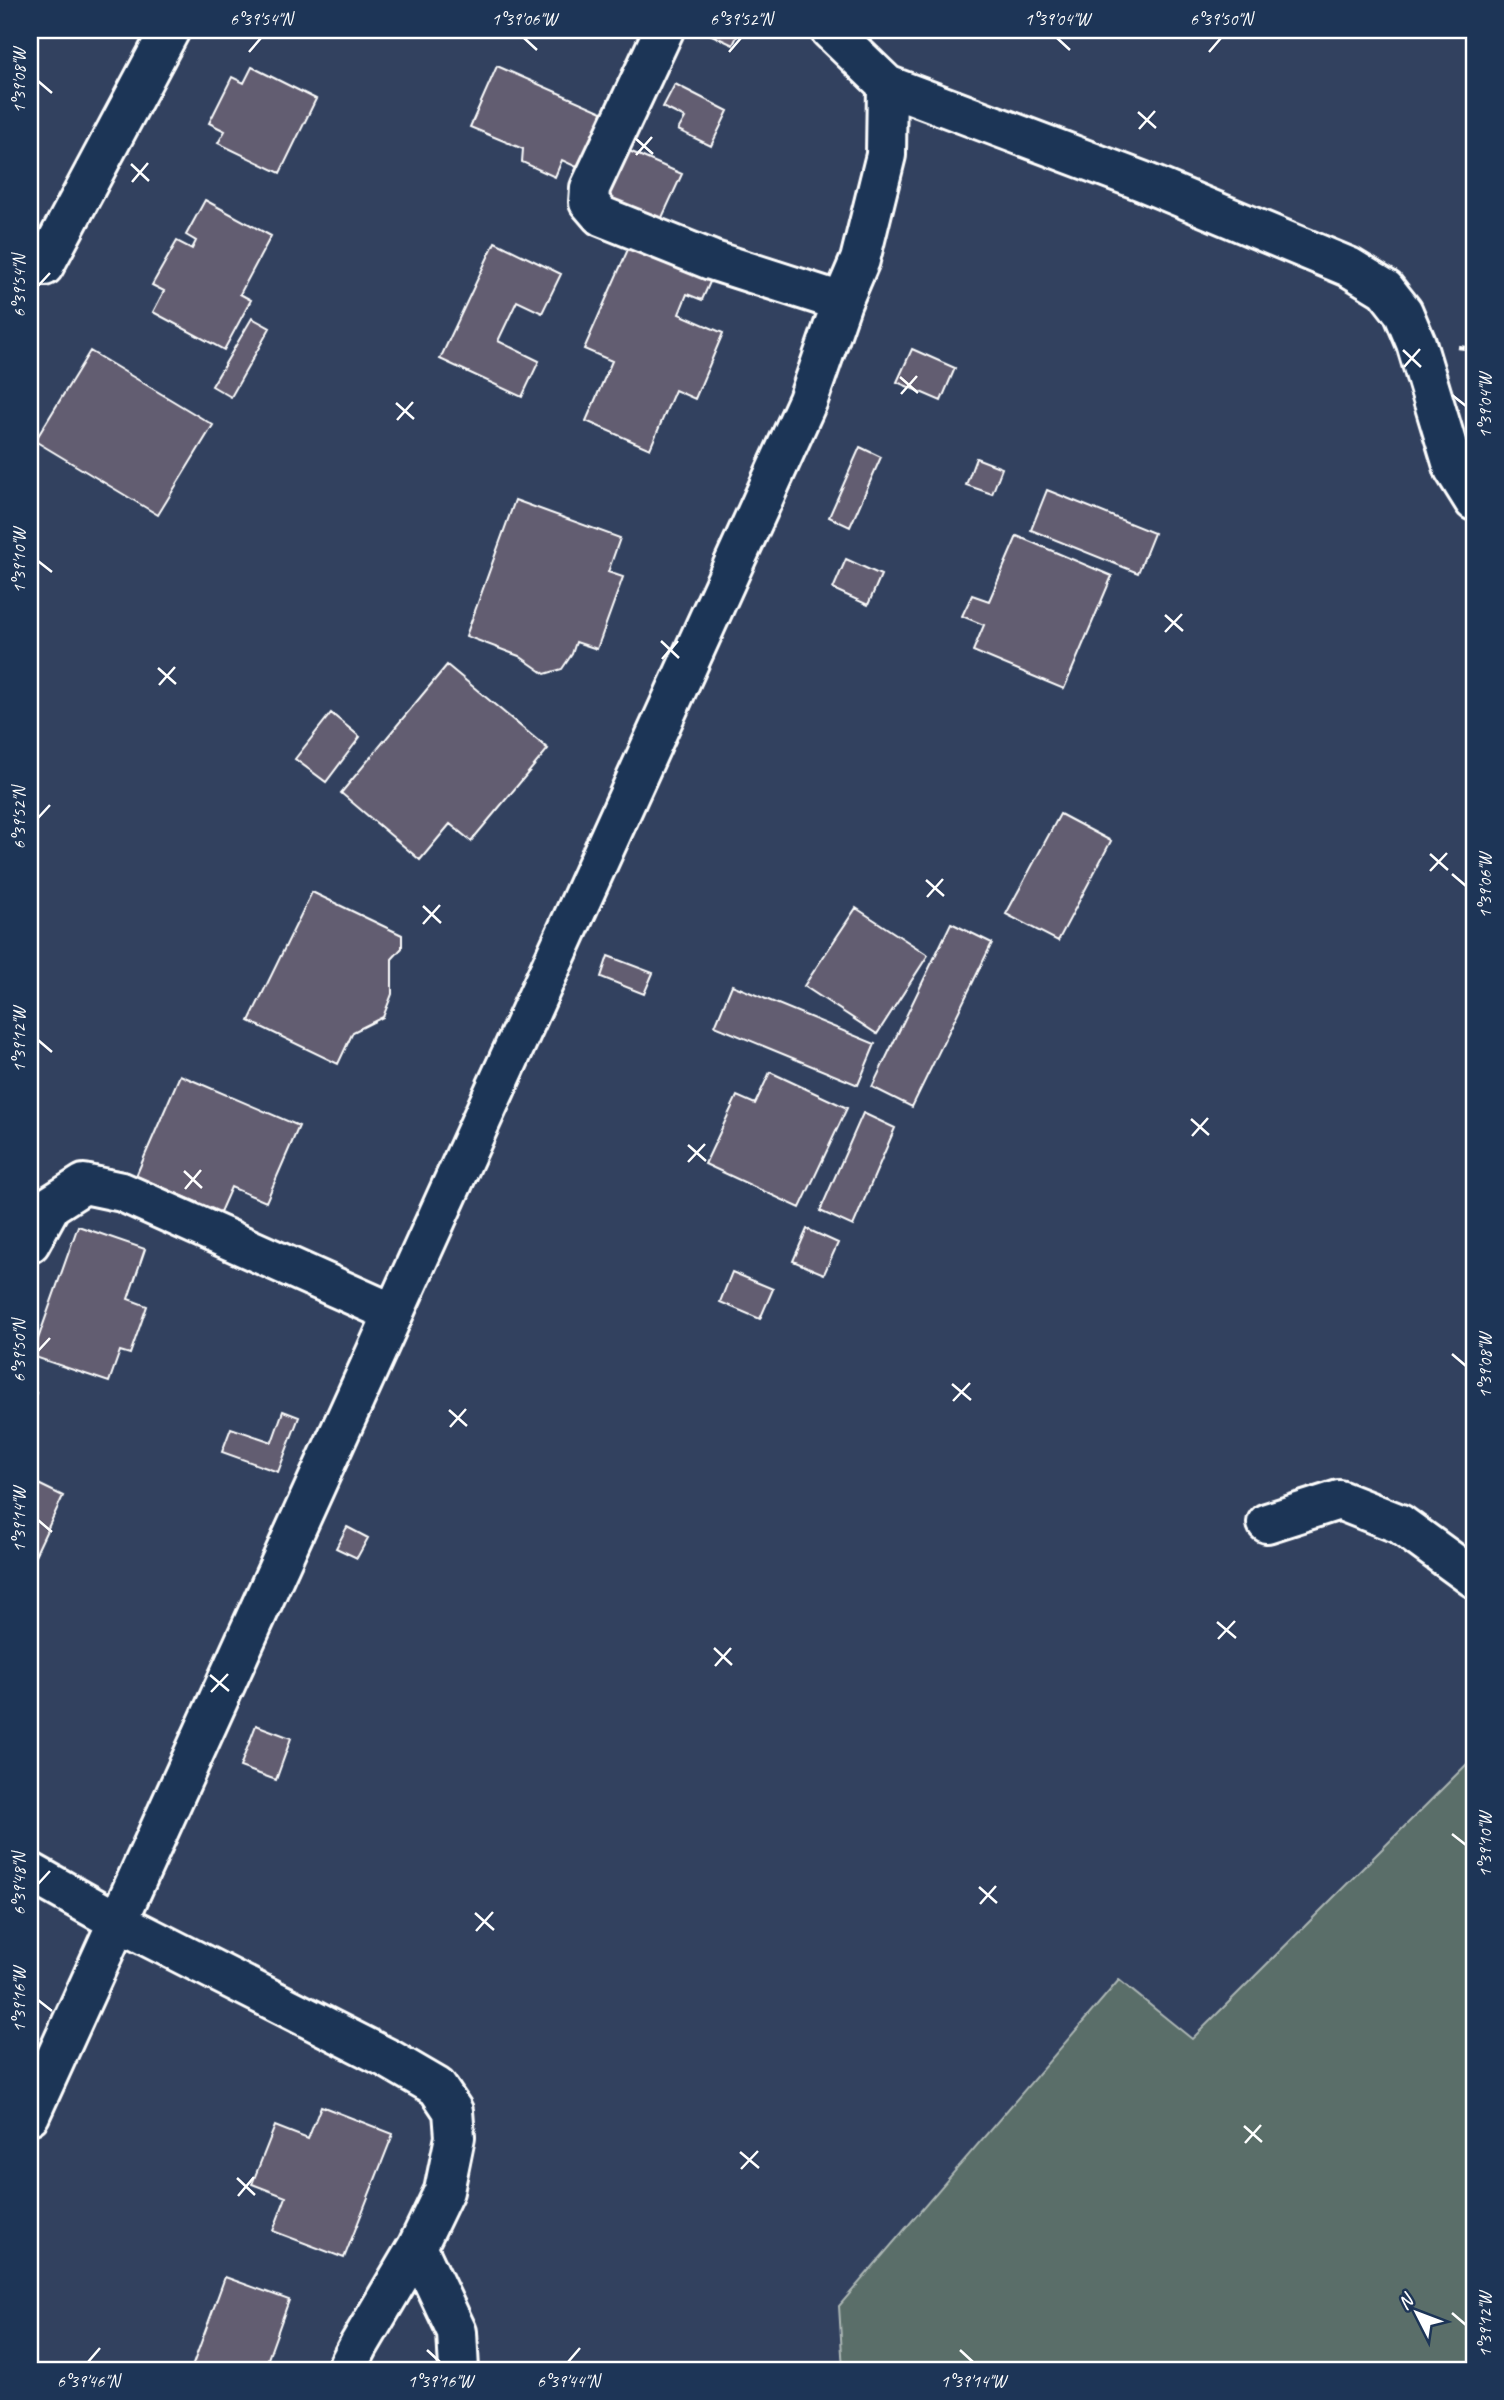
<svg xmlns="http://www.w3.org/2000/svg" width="1504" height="2400" font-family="Caveat,sans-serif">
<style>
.green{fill:#5a6e69;stroke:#acb6b4;stroke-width:2}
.building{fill:#625d71;stroke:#fff;stroke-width:2}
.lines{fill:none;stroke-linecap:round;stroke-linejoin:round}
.minor-casing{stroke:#fff;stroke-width:44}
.path{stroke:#fff;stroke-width:4.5;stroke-dasharray:7 5;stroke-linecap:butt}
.minor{stroke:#1d3557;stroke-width:38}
.ticks{fill:none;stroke:#fff;stroke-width:2.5}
.neatline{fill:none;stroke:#fff;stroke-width:2.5}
.ticks-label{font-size:18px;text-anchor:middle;fill:#fff}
</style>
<rect width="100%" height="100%" fill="#32415f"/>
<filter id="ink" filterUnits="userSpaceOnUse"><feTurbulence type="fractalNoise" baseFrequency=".0143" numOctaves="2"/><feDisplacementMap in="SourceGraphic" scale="14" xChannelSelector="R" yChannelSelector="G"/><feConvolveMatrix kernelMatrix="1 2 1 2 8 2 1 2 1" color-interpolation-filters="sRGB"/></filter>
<g filter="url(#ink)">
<!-- green -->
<path class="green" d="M1474,1757V2370H843L839,2306L1119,1980L1192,2039Z"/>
<!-- building -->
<path class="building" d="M701,30H740L733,45Z
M497,66L609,115L585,171L562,160L555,177L522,162L523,149L470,127Z
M252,67L316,99L280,173L218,143L225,131L209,123L232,77L244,83Z
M675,84L728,111L711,146L678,130L685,118L663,107Z
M627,150L682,174L660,222L606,199Z
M205,200L271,236L240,294L251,300L224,350L153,312L164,291L152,285L177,241L192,249L196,241L186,235Z
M633,238L714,273L702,300L687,294L679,314L723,333L695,399L675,390L650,449L586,421L612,361L584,349Z
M495,242L561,274L542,313L517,301L498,341L539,361L522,397L440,359Z
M252,318L270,328L231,397L212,386Z
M912,349L955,368L941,401L897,382Z
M90,351L213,425L158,515L35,441Z
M860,447L881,457L850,527L829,517Z
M976,458L1002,468L992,494L966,485Z
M1047,490L1154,533L1138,573L1031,530Z
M515,500L620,538L608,572L623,577L597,649L576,642L572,654L562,669L545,674L519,656L466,636Z
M1017,536L1112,576L1064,689L973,651L984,625L962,616L972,595L989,601Z
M846,559L881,575L868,605L833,589Z
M447,665L548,749L471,841L450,824L420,860L341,793Z
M331,713L360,737L326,782L295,759Z
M1060,814L1111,841L1058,941L1006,914Z
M312,892L402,935V948L392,959V994L383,1017L353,1032L338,1064L249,1021Z
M856,908L928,955L877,1034L804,986Z
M951,923L992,943L912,1107L872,1087Z
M608,956L653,973L644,994L601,977Z
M732,985L875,1044L858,1085L715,1026Z
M770,1072L847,1108L800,1208L705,1164L737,1096L755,1104Z
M180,1075L299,1126L266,1202L231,1187L220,1212L136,1176Z
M863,1113L895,1128L853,1226L820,1211Z
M78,1226L145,1249L128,1299L147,1306L130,1354L120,1351L109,1382L32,1356Z
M807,1229L838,1243L824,1274L793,1261Z
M732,1272L773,1289L760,1319L720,1302Z
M30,1391L36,1393L30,1411Z
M283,1411L299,1417L278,1472L222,1452L231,1428L272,1442Z
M30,1480L63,1496L30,1566Z
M347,1527L368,1538L357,1558L336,1548Z
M256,1725L291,1738L276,1780L240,1767Z
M321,2106L393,2134L344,2258L273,2231L286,2197L252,2184L275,2126L308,2139Z
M225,2277L289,2300L264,2370H191Z"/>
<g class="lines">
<!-- minor casing -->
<g class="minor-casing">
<path id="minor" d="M664,30L590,188L589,202L601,216L711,260L842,302
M887,85L1142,181L1349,267L1385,289L1403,312L1416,343L1454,469L1474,501
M44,266L170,30
M30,1243L51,1205L84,1184L122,1192L393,1313
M1267,1523L1339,1500L1400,1524L1474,1578
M30,1872L117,1921L389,2059L437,2087L453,2111L455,2137L444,2191L417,2247L359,2345L346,2370
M30,2115L808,400L842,302L860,260L886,155L887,85L830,30
M417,2247L457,2332L459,2370"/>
</g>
<!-- path -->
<path class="path" d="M1458,347L1474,349"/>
<!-- minor -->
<use href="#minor" class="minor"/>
</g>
</g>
<!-- ticks -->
<path class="ticks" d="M524,38L537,50M1057,38L1070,50M249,52L261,38M729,52L741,38M1209,52L1221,38M38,81L52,93M1138,112L1156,128M1139,129L1155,111M635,138L653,154M636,155L652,137M131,164L149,181M132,182L148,163M38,286L50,273M1403,350L1421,367M1404,367L1420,349M900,377L918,393M901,394L917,376M1452,395L1466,406M396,403L414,419M397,420L413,402M38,561L52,572M1165,615L1183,631M1165,632L1182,614M661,641L679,658M662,659L678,641M158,668L176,684M159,685L175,667M38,818L50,805M1430,854L1448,870M1430,871L1447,853M1452,874L1466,886M926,880L944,896M927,897L943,879M423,906L441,923M423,924L440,905M38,1040L52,1052M1191,1119L1209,1135M1192,1136L1208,1118M688,1145L706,1161M688,1162L705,1144M184,1171L202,1188M185,1189L201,1170M38,1351L50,1338M1452,1354L1466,1366M952,1384L971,1400M953,1401L970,1383M449,1410L467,1426M450,1427L466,1409M38,1520L52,1532M1217,1622L1236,1638M1218,1639L1235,1621M714,1648L732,1665M715,1666L731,1648M210,1675L229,1691M211,1692L228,1674M1452,1834L1466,1845M38,1884L50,1871M979,1887L997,1903M980,1904L996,1886M475,1913L494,1930M476,1931L493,1912M38,2000L52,2011M1244,2126L1262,2142M1245,2143L1261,2125M740,2152L759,2168M741,2169L758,2151M237,2178L255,2195M238,2196L254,2177M1452,2313L1466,2325M427,2350L440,2362M960,2350L973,2362M88,2362L100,2348M568,2362L580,2348"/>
<!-- margin -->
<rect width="1504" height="2400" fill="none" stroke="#1d3557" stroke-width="77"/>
<!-- north arrow -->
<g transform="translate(1417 2313) rotate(312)" stroke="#1d3557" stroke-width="5" paint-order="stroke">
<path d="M0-5L12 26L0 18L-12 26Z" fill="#ffffff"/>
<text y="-10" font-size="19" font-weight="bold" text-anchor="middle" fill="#ffffff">N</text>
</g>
<rect x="38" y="38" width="1428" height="2324" class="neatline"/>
<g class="ticks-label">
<text x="261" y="25">6°39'54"N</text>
<text x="524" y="25">1°39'06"W</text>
<text x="741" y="25">6°39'52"N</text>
<text x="1057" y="25">1°39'04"W</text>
<text x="1221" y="25">6°39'50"N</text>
<text transform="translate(19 81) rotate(-90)" y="6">1°39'08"W</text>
<text transform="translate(19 286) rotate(-90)" y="6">6°39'54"N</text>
<text transform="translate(1485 406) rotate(-90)" y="6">1°39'04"W</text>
<text transform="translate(19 561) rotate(-90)" y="6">1°39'10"W</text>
<text transform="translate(19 818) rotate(-90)" y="6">6°39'52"N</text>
<text transform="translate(1485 886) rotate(-90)" y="6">1°39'06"W</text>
<text transform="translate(19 1040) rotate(-90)" y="6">1°39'12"W</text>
<text transform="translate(19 1351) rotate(-90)" y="6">6°39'50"N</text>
<text transform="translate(1485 1366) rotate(-90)" y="6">1°39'08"W</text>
<text transform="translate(19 1520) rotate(-90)" y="6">1°39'14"W</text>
<text transform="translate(1485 1845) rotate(-90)" y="6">1°39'10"W</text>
<text transform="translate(19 1884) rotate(-90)" y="6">6°39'48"N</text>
<text transform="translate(19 2000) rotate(-90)" y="6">1°39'16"W</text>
<text transform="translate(1485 2325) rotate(-90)" y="6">1°39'12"W</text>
<text x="88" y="2387">6°39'46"N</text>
<text x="440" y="2387">1°39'16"W</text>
<text x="568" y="2387">6°39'44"N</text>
<text x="973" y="2387">1°39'14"W</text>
</g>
</svg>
